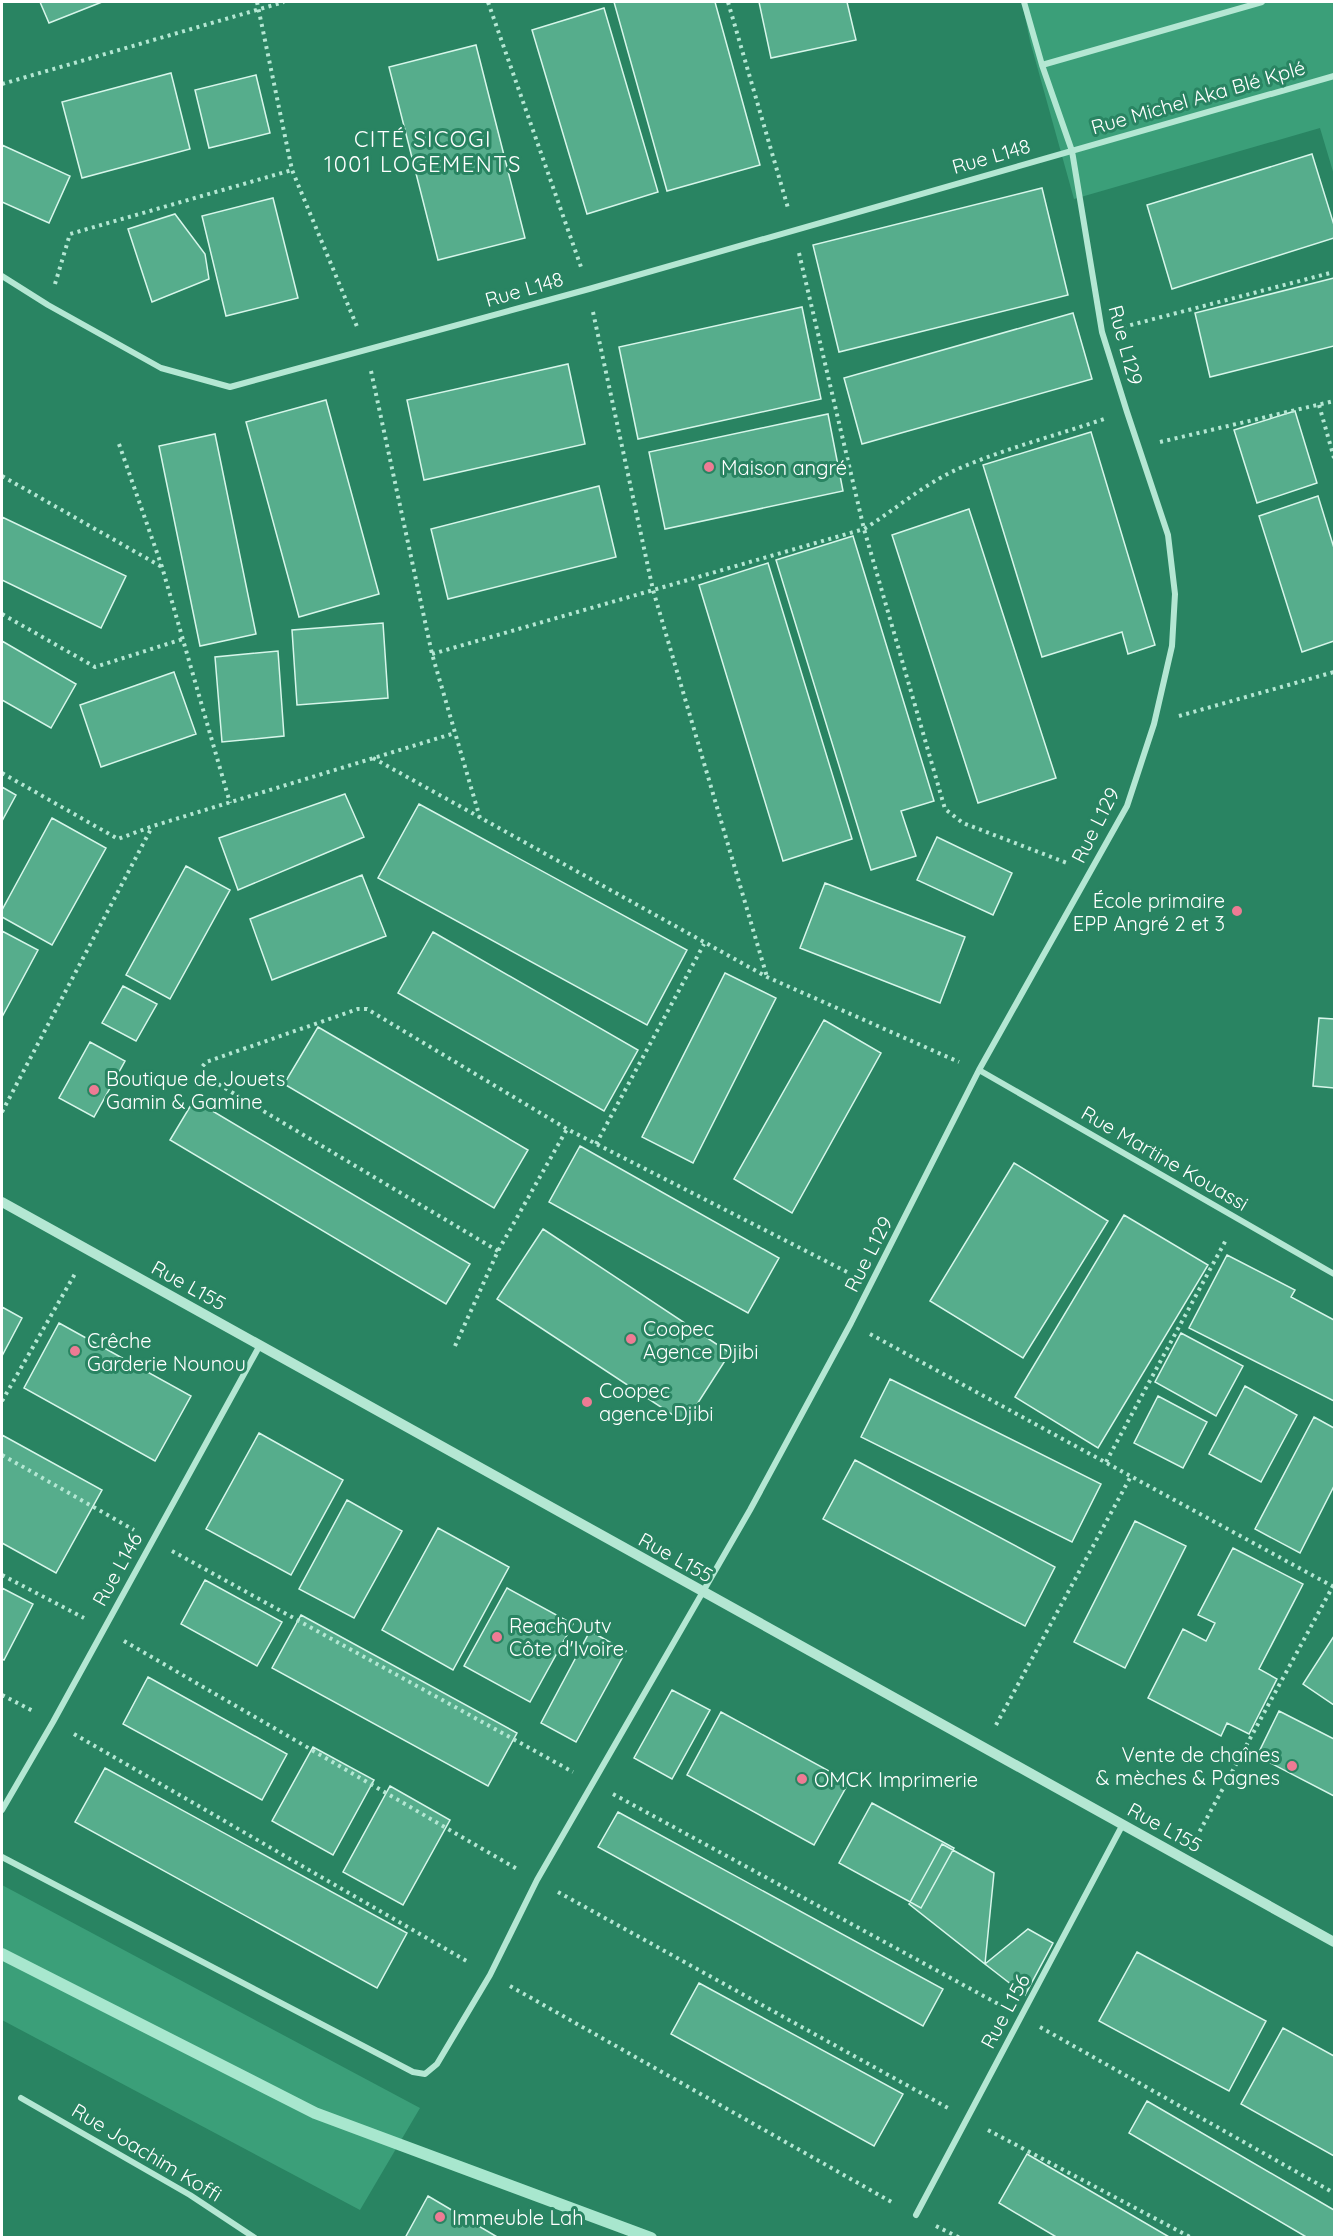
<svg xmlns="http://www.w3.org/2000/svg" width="1336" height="2239" font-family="Quicksand,sans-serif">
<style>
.green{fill:#3b9f79}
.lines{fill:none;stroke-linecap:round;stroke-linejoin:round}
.stream{stroke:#a8e7ce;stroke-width:12}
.building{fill:#56ad8c;stroke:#d7f6ea;stroke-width:1.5}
.path{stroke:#b4e7d3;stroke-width:4;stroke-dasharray:3 4.5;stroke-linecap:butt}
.minor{stroke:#b4e7d3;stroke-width:6}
.tertiary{stroke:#b4e7d3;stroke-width:10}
.poi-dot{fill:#ee7b94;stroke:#298462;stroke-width:2}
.labels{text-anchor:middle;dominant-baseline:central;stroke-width:6;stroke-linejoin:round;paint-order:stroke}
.street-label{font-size:20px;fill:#fff;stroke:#298462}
.poi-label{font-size:20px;fill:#fff;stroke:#298462;text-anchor:start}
.quarter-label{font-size:22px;letter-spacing:1.5px;fill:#fff;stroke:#298462}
</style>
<rect width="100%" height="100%" fill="#298462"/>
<!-- green -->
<path class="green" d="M1022,2H1334V175L1320,128L1074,199L1030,41Z
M2,1885L420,2108L360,2210L2,2020Z"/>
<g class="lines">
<!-- stream -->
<path class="stream" d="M2,1954L315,2113L651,2238"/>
</g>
<!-- building -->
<path class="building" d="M40,2H102L49,23Z
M614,2H715L760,165L667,191Z
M759,2H847L856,40L771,58Z
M604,8L658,192L587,214L532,30Z
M476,45L525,238L438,260L389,67Z
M171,73L190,149L82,178L62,102Z
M256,75L270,133L209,148L195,90Z
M2,145L70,176L49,223L2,202Z
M1312,154L1334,225V238L1172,289L1147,205Z
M1042,188L1068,295L839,352L813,245Z
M273,198L298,298L226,316L202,216Z
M175,214L205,254L209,279L152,302L128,229Z
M1334,278V346L1210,377L1195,313Z
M802,307L821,399L638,439L619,347Z
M1073,313L1092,379L862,444L844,378Z
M568,364L585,444L424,480L407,400Z
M326,400L379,594L299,617L246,422Z
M1295,411L1317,483L1257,503L1234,430Z
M828,414L843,491L665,529L649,452Z
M1091,432L1155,645L1128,654L1122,632L1042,657L983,465Z
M215,434L256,634L200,646L159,446Z
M599,486L616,557L448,599L431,529Z
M1318,496L1334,548V641L1302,652L1259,516Z
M969,509L1056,778L978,803L892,535Z
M2,517L126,576L101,628L2,580Z
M853,536L934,801L901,811L916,856L871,870L776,560Z
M768,563L852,839L783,861L699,585Z
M383,623L388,698L297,705L292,630Z
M2,641L76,684L51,728L2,700Z
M278,651L284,736L222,742L215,657Z
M174,672L196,734L101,767L80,705Z
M2,787L16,795L2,821Z
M345,794L364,837L238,890L219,838Z
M419,804L687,950L647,1025L378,878Z
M52,818L106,848L52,945L2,917V910Z
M937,837L1012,873L993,915L917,880Z
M186,866L230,890L170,999L126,975Z
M362,875L386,936L272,980L250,919Z
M825,883L965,937L940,1003L800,948Z
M2,931L38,950L2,1017Z
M433,932L638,1050L604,1111L398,993Z
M725,973L776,998L693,1163L642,1137Z
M123,986L157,1004L136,1041L102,1023Z
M1319,1018L1334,1019V1088L1313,1086Z
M824,1020L881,1053L792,1213L734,1179Z
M318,1027L528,1150L494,1208L284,1084Z
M90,1042L125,1061L94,1117L59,1098Z
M194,1100L470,1264L446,1304L170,1140Z
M580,1146L779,1258L748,1313L549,1202Z
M1014,1163L1108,1221L1023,1358L930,1301Z
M1124,1215L1208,1265L1098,1448L1015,1397Z
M543,1229L730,1353L685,1423L497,1299Z
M1227,1255L1295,1290L1291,1297L1334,1320V1401L1189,1328Z
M2,1307L22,1318L2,1356Z
M59,1323L191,1396L155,1461L24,1388Z
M1181,1333L1243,1366L1216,1416L1155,1382Z
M890,1379L1101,1484L1072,1542L861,1437Z
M1245,1386L1297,1415L1261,1482L1209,1454Z
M1158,1396L1207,1422L1183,1468L1134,1443Z
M1314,1417L1334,1428V1486L1300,1553L1255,1529Z
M259,1433L343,1480L291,1575L206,1529Z
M2,1435L102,1490L56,1573L2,1543Z
M855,1460L1055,1567L1025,1626L823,1519Z
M347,1500L402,1531L354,1618L299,1589Z
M1135,1521L1186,1546L1125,1668L1074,1642Z
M438,1528L509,1567L453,1670L382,1630Z
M1233,1548L1303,1584L1259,1669L1277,1679L1249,1734L1227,1723L1221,1736L1148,1698L1183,1629L1206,1641L1215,1623L1198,1615Z
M205,1580L282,1622L257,1666L181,1624Z
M2,1588L33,1604L4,1660L2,1659Z
M507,1588L573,1624L530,1702L464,1666Z
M301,1615L517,1733L488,1786L272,1668Z
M590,1631L626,1651L576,1742L541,1723Z
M1334,1636V1705L1303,1684Z
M148,1677L287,1754L262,1800L123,1724Z
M672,1690L710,1710L672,1779L634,1758Z
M1279,1711L1334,1739V1796L1257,1756Z
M721,1712L849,1782L814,1845L687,1775Z
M313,1747L374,1780L333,1855L272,1821Z
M105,1768L407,1933L377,1988L75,1822Z
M390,1786L450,1820L403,1905L343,1872Z
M872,1803L954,1848L921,1908L839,1863Z
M618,1812L943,1989L923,2026L598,1847Z
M942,1844L994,1873L985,1964L909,1904Z
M1028,1929L1053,1943L1025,1995L985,1964Z
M1137,1952L1266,2021L1229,2091L1099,2021Z
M699,1983L903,2094L874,2146L671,2034Z
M1283,2028L1334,2056V2156L1241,2104Z
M1147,2101L1334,2210V2238H1308L1129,2133Z
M1027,2154L1171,2238H1058L999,2203Z
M428,2196L499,2238H405Z"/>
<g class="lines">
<!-- path -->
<path class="path" d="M257,2L292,170L358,329
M488,2L581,267
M728,2L788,208
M2,84L284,2
M799,253L864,529L945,809L963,823L1067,863
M55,284L70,234L292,170
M593,312L653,590L767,977
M1123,327L1334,272
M371,371L432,654L480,818
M1319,405L1334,458
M1160,442L1334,401
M119,444L162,567L230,803
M2,476L162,567
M2,614L95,667L183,639
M432,654L864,529C898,508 927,481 965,466C1010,447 1058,435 1104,419
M1179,716L1334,672
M373,758L767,977L959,1062
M2,773L118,839L153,826L455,733
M2,1112L152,827
M596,1144L704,944
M498,1251L203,1075L202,1067L206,1062L358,1009H367L567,1129L849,1273
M870,1334L1334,1587
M455,1346L498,1251L567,1129
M2,1401L76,1272
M2,1455L134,1530
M1106,1462L1227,1238
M172,1551L573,1772
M2,1575L84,1618
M124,1641L517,1869
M2,1695L33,1711
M996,1725L1131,1476
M74,1734L470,1963
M613,1794L1002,2006
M1196,1838L1333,1586
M558,1892L948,2108
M510,1986L895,2204
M1040,2027L1334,2193
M988,2130L1192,2238
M936,2226L960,2238"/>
<!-- minor -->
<path class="minor" d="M1042,65L1262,2
M2,276L48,305L161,368L230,387L589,289L1334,76
M979,1070L1334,1274
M2,1810L53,1722L260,1345
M2,1857L413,2072L425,2074L437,2064L490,1975L537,1880L750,1510L851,1323L979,1070L1127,806L1154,724L1172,646L1175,594L1168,535L1127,412L1102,332L1072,151L1042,65L1024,2
M21,2098L190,2195L255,2238
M916,2215L1123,1824"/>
<!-- tertiary -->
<path class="tertiary" d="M2,1202L1334,1942"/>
</g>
<!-- markers -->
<g class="poi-dot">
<circle cx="709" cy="467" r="6"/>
<circle cx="1237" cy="911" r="6"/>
<circle cx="94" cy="1090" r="6"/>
<circle cx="631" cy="1339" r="6"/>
<circle cx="75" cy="1351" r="6"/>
<circle cx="587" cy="1402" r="6"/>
<circle cx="497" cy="1637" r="6"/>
<circle cx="1292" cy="1766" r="6"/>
<circle cx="802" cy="1779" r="6"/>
<circle cx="440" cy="2217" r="6"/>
</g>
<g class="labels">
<!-- street labels -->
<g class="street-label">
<text transform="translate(1198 97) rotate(-16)">Rue Michel Aka Blé Kplé</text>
<text transform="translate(991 156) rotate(-16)">Rue L148</text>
<text transform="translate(524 289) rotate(-16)">Rue L148</text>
<text transform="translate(1126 345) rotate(75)">Rue L129</text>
<text transform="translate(1095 825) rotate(-63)">Rue L129</text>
<text transform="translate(1165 1158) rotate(30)">Rue Martine Kouassi</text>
<text transform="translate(868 1254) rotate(-63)">Rue L129</text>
<text transform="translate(189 1285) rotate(29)">Rue L155</text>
<text transform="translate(676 1557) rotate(29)">Rue L155</text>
<text transform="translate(117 1569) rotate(-61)">Rue L146</text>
<text transform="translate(1165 1827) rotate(29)">Rue L155</text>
<text transform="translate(1005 2011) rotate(-62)">Rue L156</text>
<text transform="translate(147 2152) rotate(31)">Rue Joachim Koffi</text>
</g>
<!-- poi labels -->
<g class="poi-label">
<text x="721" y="467">Maison angré</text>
<text x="1225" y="900" text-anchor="end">École primaire<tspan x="1225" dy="23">EPP Angré 2 et 3</tspan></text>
<text x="106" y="1078">Boutique de Jouets<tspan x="106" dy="23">Gamin &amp; Gamine</tspan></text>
<text x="643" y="1328">Coopec<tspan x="643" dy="23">Agence Djibi</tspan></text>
<text x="87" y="1340">Crêche<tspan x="87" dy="23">Garderie Nounou</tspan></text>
<text x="599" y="1390">Coopec<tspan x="599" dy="23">agence Djibi</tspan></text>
<text x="509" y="1625">ReachOutv<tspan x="509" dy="23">Côte d'Ivoire</tspan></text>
<text x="1280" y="1754" text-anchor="end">Vente de chaînes<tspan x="1280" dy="23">&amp; mèches &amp; Pagnes</tspan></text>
<text x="814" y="1779">OMCK Imprimerie</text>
<text x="452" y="2217">Immeuble Lah</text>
</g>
<!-- quarter labels -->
<g class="quarter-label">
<text x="423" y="139">CITÉ SICOGI<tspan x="423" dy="25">1001 LOGEMENTS</tspan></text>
</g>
</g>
<!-- border -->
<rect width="1336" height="2239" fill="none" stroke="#ffffff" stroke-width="6"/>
</svg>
